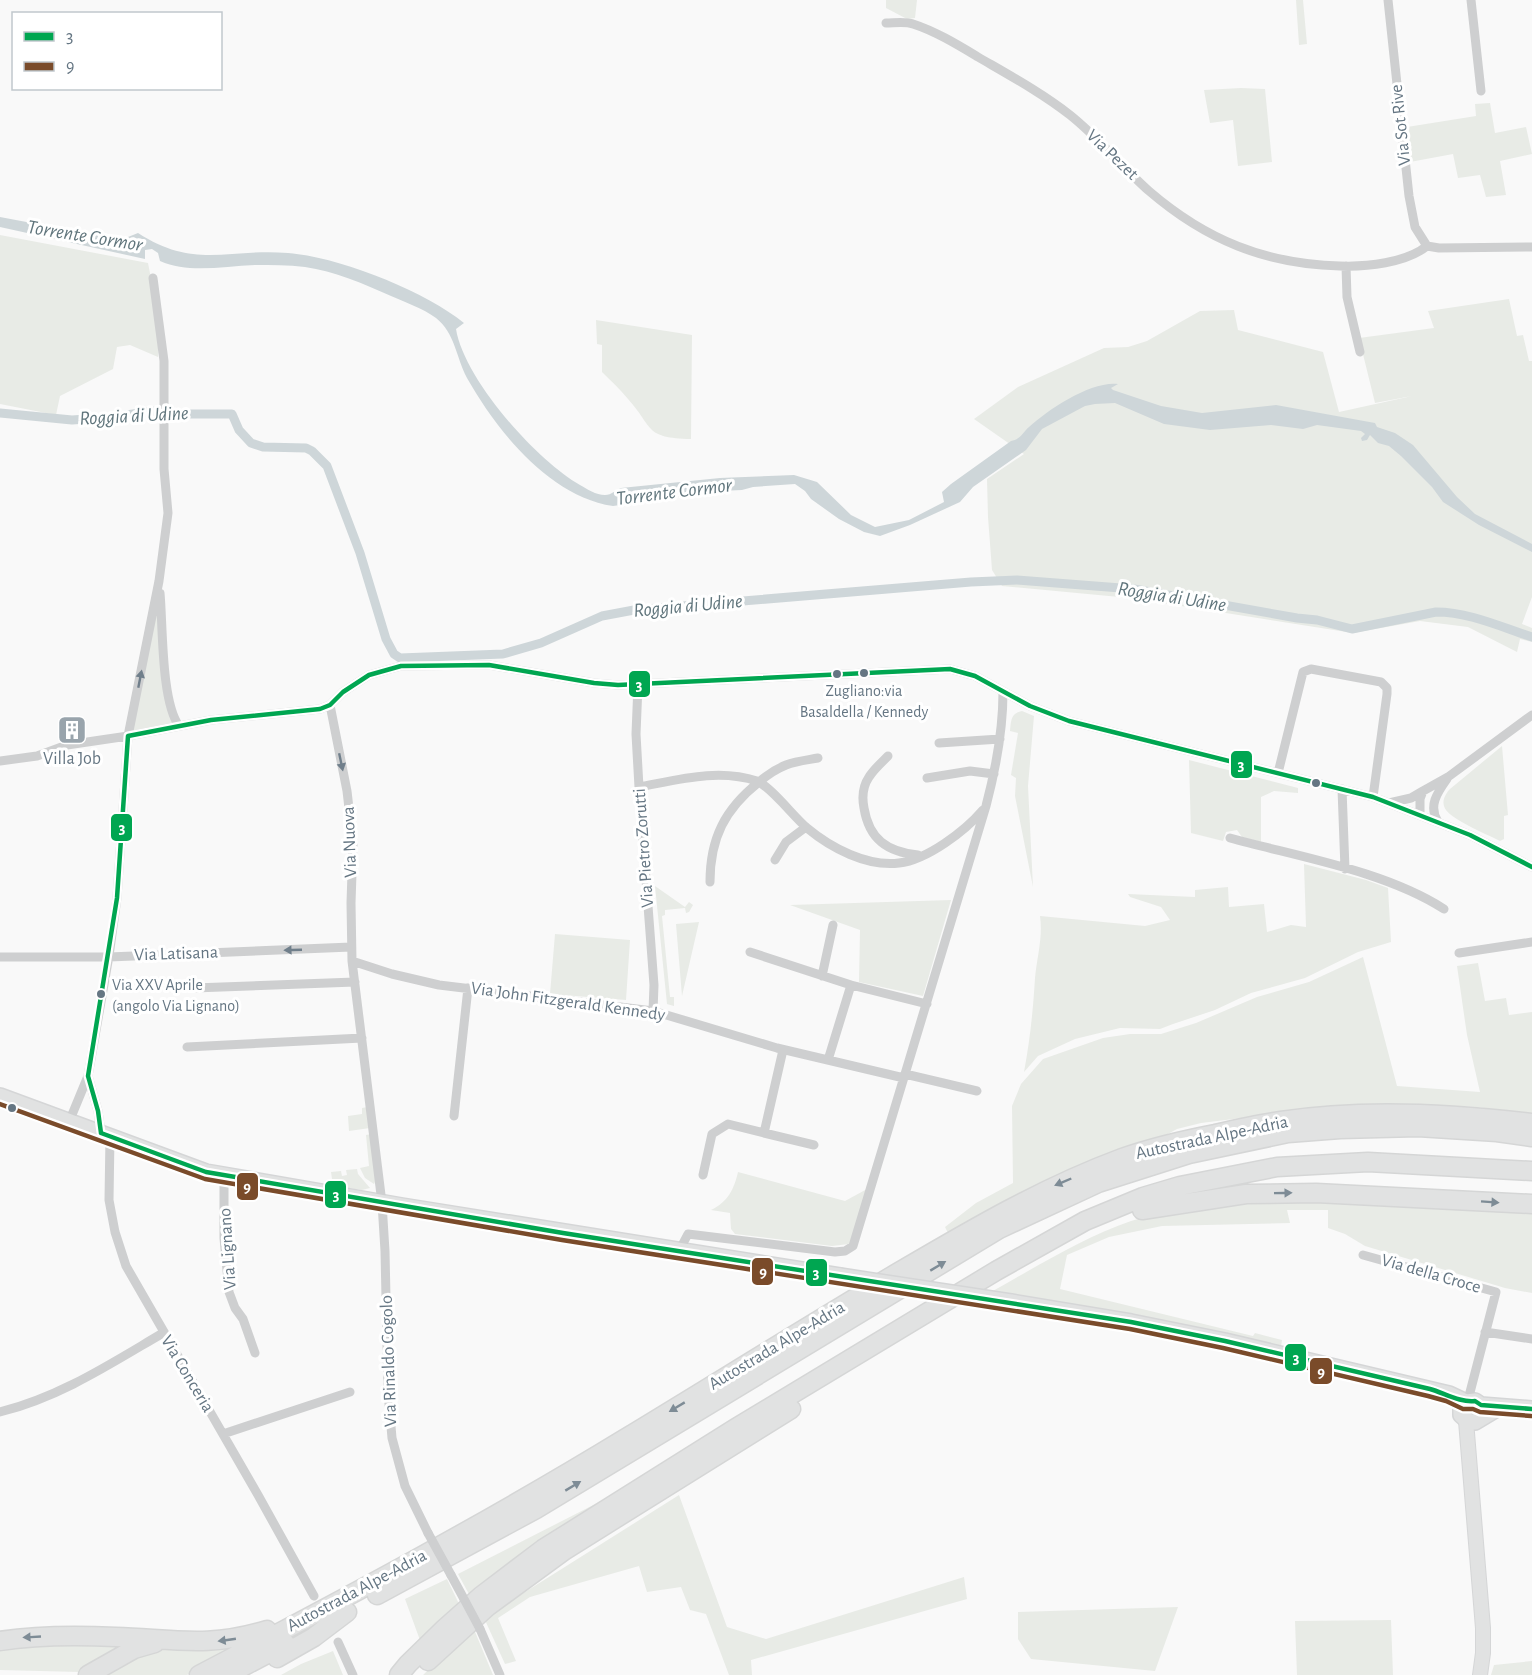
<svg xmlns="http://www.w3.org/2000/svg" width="1532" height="1675" font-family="'Alegreya Sans',sans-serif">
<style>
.green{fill:#e8ebe6}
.water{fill:#ced6d9}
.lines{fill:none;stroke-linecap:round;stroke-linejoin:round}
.canal{stroke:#ced6d9;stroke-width:9}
.secondary-casing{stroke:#d5d6d7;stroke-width:16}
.primary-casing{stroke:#d5d6d7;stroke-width:18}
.motorway-casing{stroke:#d5d6d6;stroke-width:21}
.minor{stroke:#cecfd0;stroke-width:9}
.secondary{stroke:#e1e2e2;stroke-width:14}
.primary{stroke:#e1e2e2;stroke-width:15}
.motorway{stroke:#e1e2e2;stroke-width:18}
.primary-bridge-casing{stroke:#d5d6d7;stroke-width:18;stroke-linecap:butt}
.minor-bridge{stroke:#cecfd0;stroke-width:9}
.primary-bridge{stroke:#e1e2e2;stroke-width:15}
.bus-1-casing{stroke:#fff;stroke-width:9}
.bus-2-casing{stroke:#fff;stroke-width:9}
.bus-1{stroke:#00a651;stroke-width:4.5}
.bus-2{stroke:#7a4b2a;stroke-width:4.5}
.oneway{fill:#707f8b}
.oneway2{fill:#7e8c96}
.bus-dot{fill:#657683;stroke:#fff;stroke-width:2}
.labels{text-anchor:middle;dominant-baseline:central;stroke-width:6;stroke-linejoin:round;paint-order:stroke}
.bus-label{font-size:16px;fill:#657683;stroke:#fff}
.street-label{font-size:18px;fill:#657683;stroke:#fff}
.poi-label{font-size:18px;fill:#657683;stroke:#fff}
.water-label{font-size:20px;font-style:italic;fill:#60757c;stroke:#fff}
.line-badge{stroke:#fff;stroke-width:2}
.badge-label{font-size:16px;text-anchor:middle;font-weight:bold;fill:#fff}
</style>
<rect width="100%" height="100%" fill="#f9f9f9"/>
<!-- green -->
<path class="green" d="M886,0H917L915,18L907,19L886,8Z
M1296,0H1303L1307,44L1299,45Z
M1241,88L1265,89L1272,162L1238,166L1233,120L1210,123L1204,90Z
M1490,103L1495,133L1526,127L1532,154L1500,161L1506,195L1486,197L1480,175L1458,178L1453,154L1410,162L1407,127L1476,116L1475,104Z
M0,235L148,263L159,319L158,357L130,345L117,347L113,369L60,396L56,415L0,404Z
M1509,299L1517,336L1523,335L1529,361H1532V597L1522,624L1532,628V642L1520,639L1517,652L1468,627L1420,621L1353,633L1130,598L1002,586L992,570L988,517L987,479L1024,454L974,419L1018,387L1104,348L1128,347L1147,341L1200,311L1234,310L1238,330L1323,352L1339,412L1412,396L1375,403L1359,338L1434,328L1428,311Z
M596,320L692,335L691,439C644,438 654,428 628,399C620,389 610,380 602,372V345L597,344Z
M159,581L167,688L179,726L128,736Z
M1022,711L1034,716L1028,786L1033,887L1015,796L1016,778L1011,775L1018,733L1010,731C1011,720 1011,713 1022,711Z
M1502,746L1508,815L1504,816V839L1500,841C1489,835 1446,818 1444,806C1442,800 1446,793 1450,789Z
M1189,760L1298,788V793L1274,791L1261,797V842L1242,837L1237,830L1226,832L1223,841L1191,833Z
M1304,864L1366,880L1388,888L1391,942L1358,952L1305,978L1251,993L1215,1010L1173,1024L1160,1029L1120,1028L1075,1039L1038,1056L1024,1072C1030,1040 1033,1011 1035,978C1037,956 1043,938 1040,916L1145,926L1170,920L1161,907L1130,897L1128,894L1195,897V890L1228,887L1229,907L1264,904L1267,932L1291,925L1306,927Z
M655,886L685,907L689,902L693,905L689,912L686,913L685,908L665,910V915L662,916L670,997H674V1006L667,1004Z
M951,900L923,996L859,982L860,930L790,905Z
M699,922L682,996L676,924Z
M555,934L630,940L626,1000L550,994Z
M1363,957L1397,1086L1480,1092L1467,1035L1457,966L1478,963L1485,1001L1506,998L1509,1015L1532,1012V1114L1477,1107L1407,1104L1368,1105L1313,1109L1201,1123L1177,1129L1155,1141L948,1233L945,1227L976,1203L1013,1183L1012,1106L1021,1084L1043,1059L1103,1038L1130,1034H1161L1196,1023L1257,997L1309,982Z
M368,1107L370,1128L349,1131L348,1116L362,1114V1108Z
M371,1134L376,1180L374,1184L365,1178L360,1168L369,1166L366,1135Z
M357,1169L358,1174L370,1188L362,1190L333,1186L331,1172L341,1171L342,1176L347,1175L346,1170Z
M738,1172L845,1201L867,1189L853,1237L849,1244L832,1246L735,1234L731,1229L730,1213L711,1210C728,1202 734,1189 738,1172Z
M1235,1199L1532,1209V1293L1505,1288L1365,1246L1345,1234L1328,1228V1210H1287L1290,1223L1162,1226L1109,1237L1067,1255L1060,1289L1253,1336L1255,1333L1282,1340L1281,1347L991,1292C1036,1267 1082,1238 1131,1221C1165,1210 1200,1205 1235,1199Z
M679,1495L727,1627L766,1639L964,1577L967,1599L751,1660L752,1675H729L706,1614L690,1610L681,1587L647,1592L639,1566L530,1597L498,1618L516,1661L505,1664L484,1618Z
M609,1497L534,1544L470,1596L458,1574Z
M447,1579L460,1606L421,1643L405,1599Z
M1178,1607L1155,1671L1031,1659L1018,1639V1612Z
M1391,1620L1393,1675H1297L1295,1621Z
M473,1627L493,1675H423Z
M119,1643L123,1647L80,1672L0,1670V1647Z
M165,1648H226L229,1650L225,1655L187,1675H102C120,1662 143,1652 165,1648Z
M333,1651L343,1675H281L301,1664Z
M1532,1661V1675H1491L1494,1665Z"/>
<!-- water -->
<path class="water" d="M0,217L111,238L130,243L128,237L138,233C195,270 228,248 288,253C339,257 425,291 464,323L456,329C464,379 536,460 580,485C587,489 596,495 605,495C612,495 615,490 621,488L720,478L794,475L817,482L851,515L875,527L909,520L944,502L942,492L951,484L1011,441C1020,440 1023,432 1029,427C1049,409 1091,381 1118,384L1111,388L1113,390L1161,406L1202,413L1276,405L1375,423L1377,427L1395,433L1413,445L1457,497L1475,514L1532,544V552L1479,525L1443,502L1432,487L1401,456L1389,446L1378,443L1370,435L1367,440L1362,441L1361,438L1365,434L1361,431L1317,425L1303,429L1271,425L1210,430L1164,424L1115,403L1095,404L1085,406L1042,429L1026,450L973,487L960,502L910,525L880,536L864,532L839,519L811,499L805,491L795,484L753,487L742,490L720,491L613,506C549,496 497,431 467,378C456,357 455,333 436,318C422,308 407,303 391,296C364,284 334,271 305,267C288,265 271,265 255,265C223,266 189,274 160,261L158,253L152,249L145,250V259L0,227Z"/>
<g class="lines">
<!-- canal -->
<path class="canal" d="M0,413L72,420L114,417L152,411L183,414H232L239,430L251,443L263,447L306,448L312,451L327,466L360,553L386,639L394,654L400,658L503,654L541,643L602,616L634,610L971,582L1017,580L1134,589L1297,618L1317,620L1352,629L1436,612C1469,612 1501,627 1532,637"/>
<!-- secondary casing -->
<g class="secondary-casing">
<path id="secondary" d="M1466,1421L1483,1628V1653L1480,1675"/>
</g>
<!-- primary casing -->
<g class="primary-casing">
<path id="primary" d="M0,1096L206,1172L402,1206L840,1276
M1011,1302L1131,1322L1225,1341L1449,1394L1466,1402L1475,1401L1481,1405L1532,1409
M1466,1402L1461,1407V1415L1469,1422H1475L1500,1407"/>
</g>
<!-- motorway casing -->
<g class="motorway-casing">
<path id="motorway" d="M1142,1210L1246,1194L1316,1193L1532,1204
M377,1595L536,1509L999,1229L1098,1183L1189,1154L1288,1133L1340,1129L1418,1127L1497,1132L1532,1137
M0,1641C38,1635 77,1635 116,1637C174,1639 209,1648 267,1630
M277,1658L314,1637L347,1612
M428,1661L487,1607L565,1550L791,1409
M88,1675L134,1649L155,1643
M199,1675C344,1599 487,1523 626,1438C715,1384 803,1329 892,1276C967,1232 1041,1188 1122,1158C1153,1147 1184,1140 1215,1134C1237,1129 1259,1124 1281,1121C1363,1108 1450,1113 1532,1123
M227,1675L286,1644
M399,1675L408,1664L445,1628L481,1596L543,1549L736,1428L996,1271L1085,1221L1143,1197L1180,1186L1277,1167L1368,1162L1532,1171"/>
</g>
<!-- minor -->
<path class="minor" d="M1388,0L1409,196L1415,227L1427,246
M1471,0L1481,91
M886,23C894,23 905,21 913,24C935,31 958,45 978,57C1009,75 1042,93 1070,115C1099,138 1122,167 1149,191C1206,240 1265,264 1340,266C1366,267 1406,263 1427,246L1439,248L1532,247
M1346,266L1347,297L1360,352
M160,593C163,626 161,701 179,726
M638,685L636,734L639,787L654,985L653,1011
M330,705L347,791L353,843L351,903L352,961L382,1203L385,1251L388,1392L392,1438L405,1486L428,1533
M939,743L1000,739
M888,756C881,763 874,769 869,777C863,786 862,798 864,808C869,839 887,852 918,855
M0,761L37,756L67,745L128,736L211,720L320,709L330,705L343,692L369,675L401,666L489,665L594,683L618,685L950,669L975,676L1030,706L1069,721L1373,797L1470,835L1532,867
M1278,773L1303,672L1311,669L1381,682L1387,688V694L1373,797
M927,778L970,771L994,774
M639,787C677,780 718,768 757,781C771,787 794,817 807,828C831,848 867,867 899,863C927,860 965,831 983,810
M1342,789L1345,869
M1389,803L1411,798L1423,791
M1420,815V799L1423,791L1448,777L1532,715
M1438,822C1428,806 1437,793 1447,779
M1230,838C1299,857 1385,871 1444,909
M775,860L786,842L806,827
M710,882C710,838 725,809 759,782C767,775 776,769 786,765C796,761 807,760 818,758
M750,952L851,985
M1459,953L1532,942
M0,957H109L351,947
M352,961L392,974L439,985L653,1011L777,1048L904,1078
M822,976L833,925
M194,988L355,982
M187,1047L362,1038
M783,1050L764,1133L814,1145
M828,1060L851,985L927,1004
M905,1074L977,1091
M88,1076L98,1111L101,1133
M454,1116L468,988
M69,1122L88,1076L109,956L117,898L128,736L159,581L168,513L164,469V361L153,278
M110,1136L109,1200L115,1232L126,1266L258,1495L314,1596
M224,1175V1238L229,1292L235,1308L243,1319L255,1353
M703,1175L712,1134L728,1124L764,1133
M679,1251L688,1234L835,1252L845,1251L853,1246L986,806C996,768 1003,731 1003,692
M1363,1255L1496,1292L1468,1400
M1485,1332L1532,1339
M0,1412C60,1397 110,1364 163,1333
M223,1434L350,1392
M451,1575L464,1599
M480,1629L500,1675
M338,1642L353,1675"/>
<!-- secondary -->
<use href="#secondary" class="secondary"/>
<!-- primary -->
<use href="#primary" class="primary"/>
<!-- motorway -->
<use href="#motorway" class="motorway"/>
<!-- primary-bridge casing -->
<g class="primary-bridge-casing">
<path id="primary-bridge" d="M840,1276L1011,1302"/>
</g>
<!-- minor-bridge -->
<path class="minor-bridge" d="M428,1533L451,1575
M464,1599L480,1629"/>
<!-- primary-bridge -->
<use href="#primary-bridge" class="primary-bridge"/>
<!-- bus-1 casing -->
<g class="bus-1-casing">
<path id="bus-1" d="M101,1133L98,1111L88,1076L117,898L128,736L211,720L320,709L330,705L343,692L369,675L401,666L489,665L594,683L618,685L950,669L975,676L1030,706L1069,721L1373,797L1470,835L1532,867
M101,1133L206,1172L563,1233L1131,1322L1225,1341L1430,1389C1444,1393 1461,1403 1475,1401L1481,1405L1532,1409"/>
</g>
<!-- bus-2 casing -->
<g class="bus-2-casing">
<path id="bus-2" d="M0,1104L205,1179L562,1240L1130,1329L1223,1348L1428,1396L1446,1401L1463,1409H1473L1480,1412L1531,1416"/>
</g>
<!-- bus-1 -->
<use href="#bus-1" class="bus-1"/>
<!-- bus-2 -->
<use href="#bus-2" class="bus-2"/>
</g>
<!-- one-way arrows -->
<defs><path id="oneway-solid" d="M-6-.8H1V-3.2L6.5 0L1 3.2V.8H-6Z" transform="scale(1.5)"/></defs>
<g class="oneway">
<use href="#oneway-solid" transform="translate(140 679) rotate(-79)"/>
<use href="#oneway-solid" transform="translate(341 762) rotate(78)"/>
<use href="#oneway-solid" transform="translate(293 950) rotate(178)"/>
</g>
<g class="oneway2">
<use href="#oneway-solid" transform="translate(1063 1182) rotate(157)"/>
<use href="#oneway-solid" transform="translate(1283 1193) rotate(-1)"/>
<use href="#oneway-solid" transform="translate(1490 1202) rotate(4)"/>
<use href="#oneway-solid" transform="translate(938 1266) rotate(-31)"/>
<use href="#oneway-solid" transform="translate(677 1407) rotate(149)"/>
<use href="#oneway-solid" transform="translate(573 1486) rotate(-31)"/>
<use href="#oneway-solid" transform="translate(32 1637) rotate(177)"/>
<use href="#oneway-solid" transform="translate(227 1640) rotate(172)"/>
</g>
<!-- icons -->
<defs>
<g id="building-square" transform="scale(1.5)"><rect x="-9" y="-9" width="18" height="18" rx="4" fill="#99a4ac" stroke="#fff"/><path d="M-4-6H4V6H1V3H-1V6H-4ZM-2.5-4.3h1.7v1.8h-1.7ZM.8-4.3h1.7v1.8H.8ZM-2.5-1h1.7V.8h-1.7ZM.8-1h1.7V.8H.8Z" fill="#fff"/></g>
</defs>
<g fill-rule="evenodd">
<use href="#building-square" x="72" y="730"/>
</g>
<!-- markers -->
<g class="bus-dot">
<circle cx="864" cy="673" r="5"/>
<circle cx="837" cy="674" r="5"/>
<circle cx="1316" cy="783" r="5"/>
<circle cx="101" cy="994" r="5"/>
<circle cx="12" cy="1108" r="5"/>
</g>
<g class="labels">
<!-- bus labels -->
<g class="bus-label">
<text x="864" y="691">Zugliano:via<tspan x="864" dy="21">Basaldella / Kennedy</tspan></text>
<text x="112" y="985" text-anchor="start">Via XXV Aprile<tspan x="112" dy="21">(angolo Via Lignano)</tspan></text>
</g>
<!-- street labels -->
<g class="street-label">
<text transform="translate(1401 125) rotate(-96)">Via Sot Rive</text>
<text transform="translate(1112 155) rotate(44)">Via Pezet</text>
<text transform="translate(350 842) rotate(-92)">Via Nuova</text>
<text transform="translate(644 848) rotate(-94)">Via Pietro Zorutti</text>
<text transform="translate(176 954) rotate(-2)">Via Latisana</text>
<text transform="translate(568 1002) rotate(8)">Via John Fitzgerald Kennedy</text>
<text transform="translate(1212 1138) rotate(-12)">Autostrada Alpe-Adria</text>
<text transform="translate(228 1249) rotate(-94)">Via Lignano</text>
<text transform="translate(1431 1274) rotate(16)">Via della Croce</text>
<text transform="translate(777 1346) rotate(-31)">Autostrada Alpe-Adria</text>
<text transform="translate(389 1361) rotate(-92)">Via Rinaldo Cogolo</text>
<text transform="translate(187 1374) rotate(59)">Via Conceria</text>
<text transform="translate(357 1591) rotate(-28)">Autostrada Alpe-Adria</text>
</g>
<!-- poi labels -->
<g class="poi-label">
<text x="72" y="759">Villa Job</text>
</g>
<!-- water labels -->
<g class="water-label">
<text transform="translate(85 236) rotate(9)">Torrente Cormor</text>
<text transform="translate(134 416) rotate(-3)">Roggia di Udine</text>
<text transform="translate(674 492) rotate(-7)">Torrente Cormor</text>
<text transform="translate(1172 597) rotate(9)">Roggia di Udine</text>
<text transform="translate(688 606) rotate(-5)">Roggia di Udine</text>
</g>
</g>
<g class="line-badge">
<rect x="628" y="670" width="23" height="28" rx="6" fill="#00a651"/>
<rect x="1230" y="750" width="23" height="29" rx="6" fill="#00a651"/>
<rect x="110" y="813" width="23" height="29" rx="6" fill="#00a651"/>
<rect x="236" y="1172" width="23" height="29" rx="6" fill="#7a4b2a"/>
<rect x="324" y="1180" width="23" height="29" rx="6" fill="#00a651"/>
<rect x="751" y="1257" width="23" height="29" rx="6" fill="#7a4b2a"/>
<rect x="805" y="1258" width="23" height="29" rx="6" fill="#00a651"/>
<rect x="1284" y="1343" width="23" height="29" rx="6" fill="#00a651"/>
<rect x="1309" y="1357" width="24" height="28" rx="6" fill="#7a4b2a"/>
</g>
<g class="badge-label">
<text x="639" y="690">3</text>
<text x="1241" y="770">3</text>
<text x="122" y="833">3</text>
<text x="247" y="1192">9</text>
<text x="336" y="1200">3</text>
<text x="763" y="1277">9</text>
<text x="816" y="1278">3</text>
<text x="1296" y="1363">3</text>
<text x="1321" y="1377">9</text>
</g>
<!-- legend -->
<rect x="12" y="12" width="210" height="78" fill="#ffffff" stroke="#c1c8cd" stroke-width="1.5"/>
<rect x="24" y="32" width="30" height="9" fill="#00a651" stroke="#c1c8cd" stroke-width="1.5"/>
<text x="66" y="42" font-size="18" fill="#657683">3</text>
<rect x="24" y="62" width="30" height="9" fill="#7a4b2a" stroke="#c1c8cd" stroke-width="1.5"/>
<text x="66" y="72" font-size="18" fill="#657683">9</text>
</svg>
